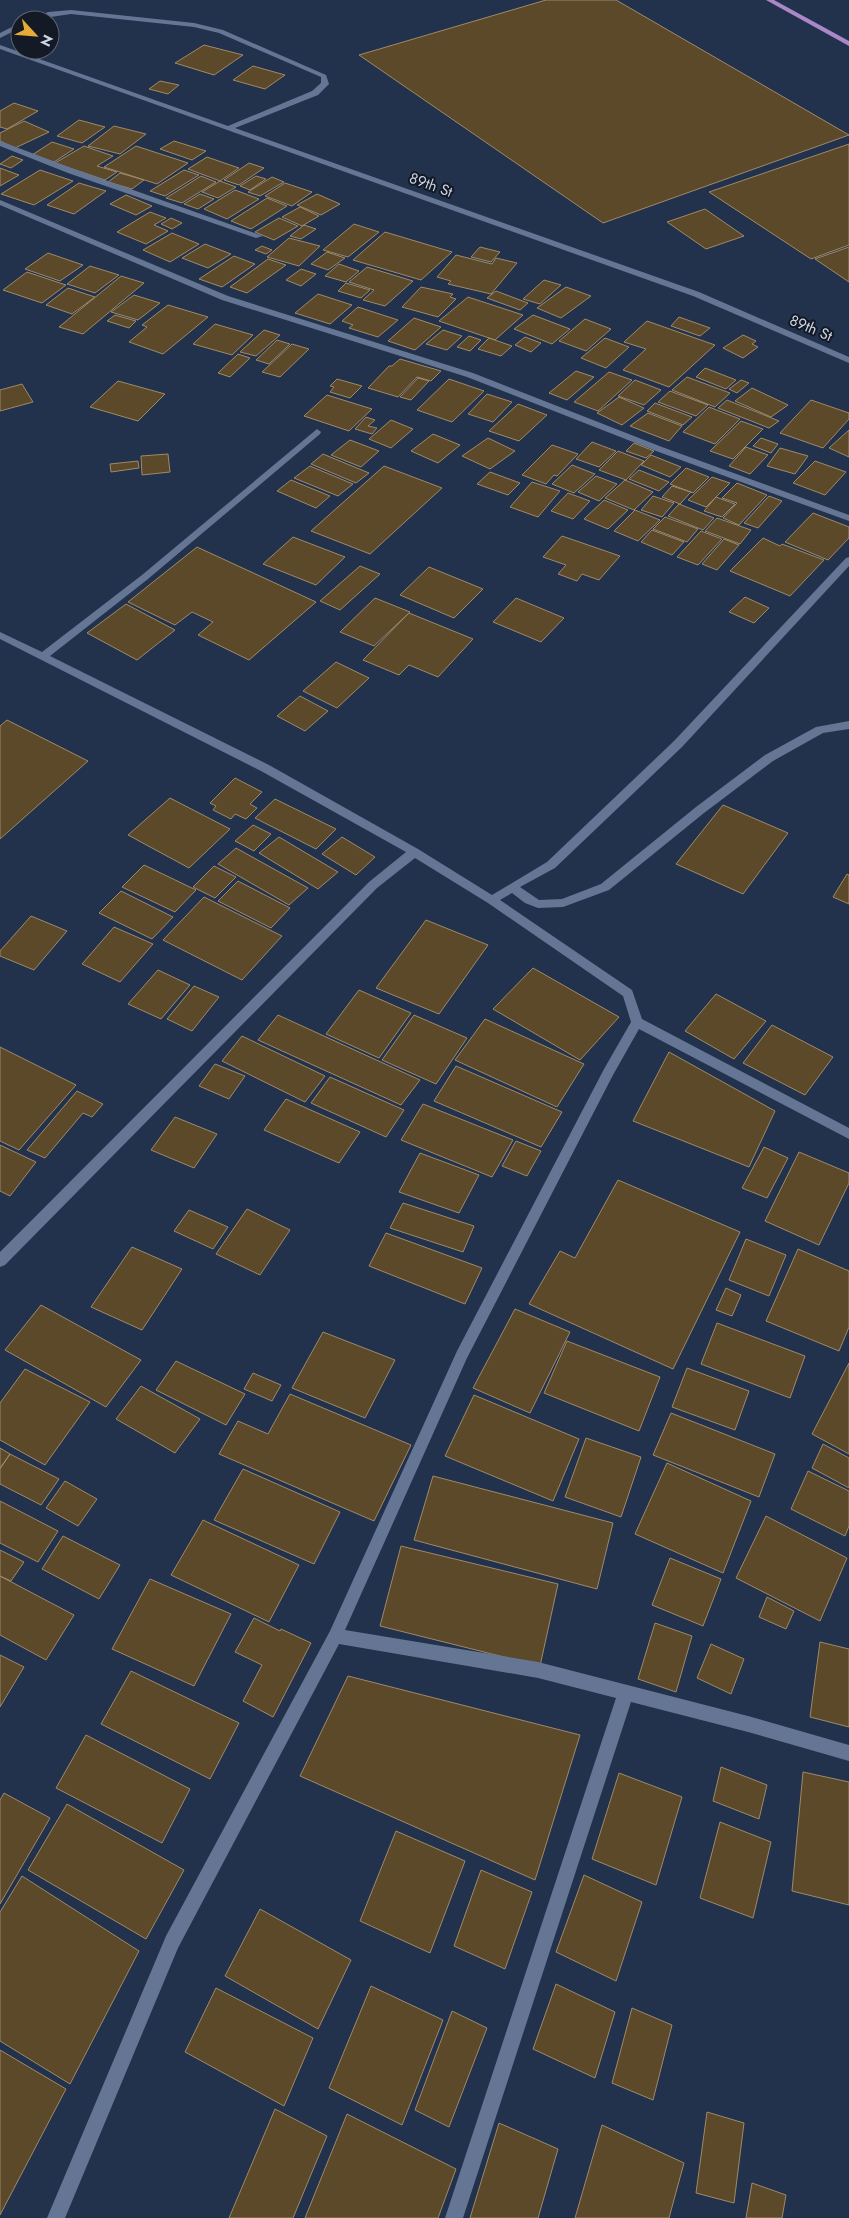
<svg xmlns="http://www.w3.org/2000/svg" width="849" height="2218" font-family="Jost,sans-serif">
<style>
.building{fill:#5b492a;stroke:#9e8a6a}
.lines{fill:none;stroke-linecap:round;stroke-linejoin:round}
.minor{fill:#647694;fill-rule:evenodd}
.major{fill:#aa87c6;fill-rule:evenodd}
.labels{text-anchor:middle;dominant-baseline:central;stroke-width:4;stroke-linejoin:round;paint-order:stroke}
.far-street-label{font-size:15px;fill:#ccd6e7;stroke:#131925}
</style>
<rect width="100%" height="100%" fill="#22314c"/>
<!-- building -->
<path class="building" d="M546,0H616L849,135L603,223L359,55Z
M204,45L243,55L214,75L175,63Z
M253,66L285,75L265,89L233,80Z
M160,81L179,85L168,94L149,89Z
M14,103L38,111L7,129L0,127V111Z
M79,120L105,127L82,143L57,136Z
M24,121L49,132L15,148L0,141V133Z
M114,126L146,134L120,154L88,146Z
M174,141L206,151L192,160L160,149Z
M52,142L74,149L54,162L32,155Z
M849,144V245L811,259L709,192Z
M84,146L113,156L97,166L117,172L105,180L55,163Z
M136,146L188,163L157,184L104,167Z
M12,156L23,160L11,168L0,164Z
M207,157L239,168L220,181L188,169Z
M249,163L264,168L239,185L224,180Z
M0,168L19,175L0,186Z
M40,170L73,181L34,205L1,194Z
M184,170L199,175L165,196L150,191Z
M120,173L144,180L132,189L108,182Z
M201,176L216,182L182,203L166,198Z
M256,176L266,179L250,190L240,186Z
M272,177L284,182L260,196L248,192Z
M220,181L236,187L218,198L202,192Z
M79,183L106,191L74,214L47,205Z
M285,183L312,192L292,206L265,196Z
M235,190L259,199L227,219L204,209Z
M200,194L214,199L198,209L184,204Z
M317,194L340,204L321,215L297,205Z
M126,195L152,206L136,215L110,204Z
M267,198L287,206L251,229L231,221Z
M300,207L319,216L302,226L282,217Z
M705,209L744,236L706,249L667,222Z
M150,212L166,218L154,225L168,231L146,244L117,232Z
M171,218L182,223L172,229L161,224Z
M279,218L298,226L274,240L255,232Z
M354,224L379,232L348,257L323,250Z
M304,225L316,229L301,239L290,236Z
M385,232L452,252L421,280L353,260Z
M172,233L199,244L170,262L143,250Z
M289,238L320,246L299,266L267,257Z
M205,244L231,254L208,268L182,258Z
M262,246L272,250L266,254L255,250Z
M480,247L500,252L491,262L471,257Z
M849,247V282L815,259Z
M327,252L345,258L328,270L311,264Z
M48,253L83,265L60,281L25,269Z
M456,255L492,264L496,258L517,263L491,294L448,284L451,281L437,277Z
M234,256L255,264L222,287L199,279Z
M268,259L286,265L247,293L230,287Z
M339,264L359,271L346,282L325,276Z
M90,266L119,275L95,293L67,284Z
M367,267L413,281L385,306L363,300L374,290L349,282Z
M301,269L316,274L301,286L286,280Z
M27,272L66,285L42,303L3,290Z
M121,276L144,283L83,334L59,327Z
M544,280L561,285L540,304L523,299Z
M346,283L370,290L361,298L338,291Z
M421,287L453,294L450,297L456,299L438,317L402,307Z
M566,287L591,296L561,318L537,308Z
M68,288L95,297L72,314L46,305Z
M496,291L528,303L520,310L487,298Z
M318,294L352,305L330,324L295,313Z
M134,295L160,303L138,320L111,312Z
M468,297L523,315L495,340L439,321Z
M168,305L208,317L163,354L129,342L147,327L142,325Z
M358,307L398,320L378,337L349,328L353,325L342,321Z
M115,315L136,321L129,328L107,321Z
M533,315L570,329L552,344L514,329Z
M679,317L710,328L700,336L671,326Z
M414,318L441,327L415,350L388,341Z
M585,319L611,329L586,351L559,341Z
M647,321L715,345L669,387L623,370L646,349L624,342Z
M215,324L253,335L232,355L193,344Z
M264,330L280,335L256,356L240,352Z
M443,330L462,336L447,350L426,344Z
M743,335L756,341L752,344L758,347L743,358L723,348Z
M469,336L481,340L470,351L457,347Z
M525,337L541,343L531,352L515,345Z
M489,338L512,346L501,356L478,349Z
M605,338L629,347L606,368L581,358Z
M277,340L290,344L269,364L256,360Z
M292,344L309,349L280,377L262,372Z
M238,354L250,358L230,377L218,373Z
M400,359L441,371L431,381L417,377L398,397L368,388L389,366H392Z
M705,368L736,380L726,389L696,377Z
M576,371L594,377L567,400L549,393Z
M609,372L632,380L598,411L574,402Z
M687,377L730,393L715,407L672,390Z
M418,378L429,381L411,400L400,397Z
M337,379L362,386L350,398L330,392L334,387L330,386Z
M449,379L484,391L452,422L417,410Z
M635,380L661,390L644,405L618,396Z
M741,380L749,383L737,393L729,389Z
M118,381L165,394L138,421L90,407Z
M22,384L33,402L0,411V390Z
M752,388L788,405L771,417L735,401Z
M670,391L708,405L696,416L658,402Z
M487,394L512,402L493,422L468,414Z
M327,395L372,409L349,431L304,416Z
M619,397L644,408L622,425L597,413Z
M727,400L779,421L769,428L718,408Z
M811,400L849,413V419L823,448L780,433Z
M655,403L692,417L683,425L647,411Z
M518,404L547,415L519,441L489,431Z
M709,407L740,419L715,444L683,432Z
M648,413L682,426L669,441L630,426Z
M366,417L375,420L368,426L377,428L372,434L355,429Z
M391,420L413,429L391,448L369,439Z
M741,421L763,429L733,459L710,451Z
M849,430V457L829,448Z
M433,434L460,445L438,463L411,451Z
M488,438L515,451L490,469L462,456Z
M761,438L778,444L771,453L753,446Z
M350,440L379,451L361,467L331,455Z
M592,442L616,451L599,467L576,459Z
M634,443L654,451L646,458L626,451Z
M552,445L578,454L557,476L554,475L546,484L522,475Z
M746,447L768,455L750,474L729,466Z
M780,448L808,456L795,474L767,466Z
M618,451L644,461L626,480L599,470Z
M168,454L170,472L142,475L141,456Z
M323,454L369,473L356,483L311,464Z
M651,455L681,467L670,477L641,465Z
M138,461L139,468L111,472L110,464Z
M815,461L846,472L825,495L793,483Z
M572,465L595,474L574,493L552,484Z
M310,466L353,484L338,496L294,478Z
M384,466L442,488L370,554L311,531Z
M686,468L709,477L693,493L670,484Z
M639,470L669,482L659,491L629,479Z
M490,472L520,483L508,495L477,484Z
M596,476L617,484L599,501L578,492Z
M712,477L730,483L706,507L688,500Z
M291,480L330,496L316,508L277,491Z
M625,480L653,492L634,510L605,498Z
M532,482L560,491L538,517L510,507Z
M737,483L767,495L739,525L723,518L737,503L722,498Z
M672,486L691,492L680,504L662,497Z
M568,493L590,501L573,519L551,511Z
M653,496L674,503L662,517L641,510Z
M769,496L782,501L758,528L744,523Z
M716,497L735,504L722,517L704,511Z
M604,500L628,510L608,529L584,519Z
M679,504L714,518L703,530L668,516Z
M635,510L660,520L638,541L614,531Z
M813,513L849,527V538L828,560L785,542Z
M665,517L698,529L687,542L653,529Z
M717,518L751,530L740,544L705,531Z
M652,530L684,542L672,555L641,542Z
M701,531L722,539L698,565L677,557Z
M562,536L620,556L599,580L582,574L577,581L558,574L566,565L543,557Z
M293,537L345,557L316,585L263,564Z
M763,538L780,546L782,544L824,560L790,596L730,571Z
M724,539L739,545L717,570L702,564Z
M197,547L316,602L249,660L198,635L213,622L192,612L175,625L128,602Z
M360,566L380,574L340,610L320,601Z
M429,567L483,589L454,618L400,595Z
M745,597L769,608L754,623L729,612Z
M375,598L410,612L374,646L340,632Z
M516,598L564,618L541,642L493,622Z
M126,604L175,630L137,660L87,633Z
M409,613L473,639L438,677L409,665L399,675L363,660Z
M336,662L369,678L337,708L303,691Z
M300,696L328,711L305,731L277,716Z
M7,720L88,761L0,839V726Z
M235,778L262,792L250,804L257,808L246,819L235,814L231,819L213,810L216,806L210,803Z
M170,798L230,829L189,868L128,835Z
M275,799L336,829L316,849L255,818Z
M723,805L788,833L743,894L676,864Z
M253,825L271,834L254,851L235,841Z
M279,837L338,872L318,889L259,853Z
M342,837L375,857L356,875L322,854Z
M236,848L308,888L289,905L218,864Z
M144,865L196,890L175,912L122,887Z
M214,866L236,877L215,898L193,887Z
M847,874L849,875V904L833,897Z
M238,881L290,908L271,928L218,901Z
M121,891L173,917L152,939L99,913Z
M204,897L282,936L242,980L163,940Z
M31,916L67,931L34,970L0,956V951Z
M426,920L488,945L439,1014L376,988Z
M114,927L153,944L120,982L82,964Z
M533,968L619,1017L580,1060L493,1009Z
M158,970L190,985L161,1019L128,1004Z
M194,986L219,997L192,1031L167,1019Z
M359,990L411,1013L379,1058L326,1034Z
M716,994L766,1021L734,1059L685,1031Z
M278,1015L420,1080L401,1105L258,1040Z
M414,1015L467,1038L436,1084L382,1060Z
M485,1019L584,1064L557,1107L455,1060Z
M772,1025L833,1057L805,1095L743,1063Z
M242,1036L325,1076L305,1102L222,1061Z
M0,1047L76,1085L19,1150L0,1141Z
M669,1052L775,1111L749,1167L633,1121Z
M215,1064L245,1076L229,1099L199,1086Z
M456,1066L562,1112L541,1147L434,1101Z
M330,1077L404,1110L386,1137L311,1103Z
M77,1091L103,1104L92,1117L83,1113L45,1158L27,1150Z
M286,1099L360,1132L339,1163L264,1130Z
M423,1104L513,1140L492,1177L401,1140Z
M175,1117L217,1134L194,1168L151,1150Z
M516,1141L541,1151L527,1176L502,1166Z
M0,1145L36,1162L10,1196L0,1191Z
M764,1147L788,1158L767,1198L742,1188Z
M799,1152L849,1173V1183L819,1245L765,1221Z
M420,1153L479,1175L459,1213L399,1192Z
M618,1180L740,1232L673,1369L529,1304L560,1251L575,1258Z
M403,1203L474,1226L463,1252L390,1228Z
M247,1209L290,1230L260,1275L216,1254Z
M189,1210L228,1227L213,1249L174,1231Z
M386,1233L482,1268L465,1304L369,1266Z
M746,1239L786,1255L769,1296L729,1280Z
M132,1247L182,1269L142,1330L91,1307Z
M798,1249L849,1271V1327L839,1351L766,1321Z
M726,1288L741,1295L732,1316L716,1310Z
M41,1305L141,1360L106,1407L5,1350Z
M515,1309L570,1332L530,1413L473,1388Z
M717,1323L805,1356L790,1398L701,1364Z
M323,1332L395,1360L365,1418L292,1388Z
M567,1341L660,1377L639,1431L544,1393Z
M176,1361L245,1394L226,1425L156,1390Z
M849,1363V1454L812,1434Z
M687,1368L749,1391L735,1430L672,1407Z
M25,1369L90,1402L45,1465L0,1440V1403Z
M253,1373L281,1385L272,1401L244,1389Z
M141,1386L200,1419L175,1453L116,1419Z
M290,1394L411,1445L374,1521L219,1454L238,1421L268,1434Z
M474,1395L579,1439L553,1501L445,1456Z
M671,1413L775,1454L759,1497L653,1455Z
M586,1438L641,1457L621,1517L565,1497Z
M823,1444L849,1458V1488L812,1468Z
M0,1448L10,1454L0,1468Z
M10,1454L59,1479L41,1505L0,1484V1469Z
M667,1463L751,1501L723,1573L635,1534Z
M243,1469L340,1512L314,1564L214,1520Z
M808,1471L849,1491V1526L845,1536L791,1509Z
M433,1476L613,1523L597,1589L414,1540Z
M65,1481L97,1499L78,1526L46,1508Z
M0,1501L58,1531L38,1562L0,1543Z
M766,1516L847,1558L820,1621L736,1578Z
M203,1520L299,1565L269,1622L171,1575Z
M63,1536L120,1565L99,1599L42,1569Z
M401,1546L558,1584L540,1666L380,1626Z
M0,1550L24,1562L11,1581L0,1576Z
M670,1558L721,1579L703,1626L652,1605Z
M0,1576L74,1615L46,1660L0,1635Z
M150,1579L231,1614L194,1686L112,1649Z
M767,1597L794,1611L786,1629L759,1617Z
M254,1618L280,1631L281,1629L311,1643L273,1717L243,1701L262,1665L235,1652Z
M655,1623L692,1636L676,1692L638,1679Z
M820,1642L849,1649V1727L810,1717Z
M711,1644L744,1659L731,1694L697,1678Z
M0,1655L24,1667L0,1707Z
M131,1671L239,1723L210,1779L101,1724Z
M348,1676L580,1735L535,1880L300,1776Z
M86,1735L190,1789L162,1843L56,1788Z
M721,1767L767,1785L759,1819L713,1801Z
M803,1772L849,1782V1905L792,1891Z
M619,1773L682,1797L656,1885L592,1859Z
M4,1793L50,1818L0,1904V1800Z
M67,1804L184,1870L146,1939L28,1870Z
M720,1822L771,1842L753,1918L700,1898Z
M396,1831L465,1861L430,1953L360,1921Z
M481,1870L532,1892L505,1969L454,1946Z
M584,1875L642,1902L616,1981L556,1952Z
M22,1876L139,1951L70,2084L0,2041V1912Z
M260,1909L351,1960L318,2029L225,1976Z
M556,1984L615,2012L595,2078L533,2049Z
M371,1986L443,2020L402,2125L329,2088Z
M216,1988L313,2038L284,2106L185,2052Z
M632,2008L672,2025L653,2100L612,2083Z
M452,2011L487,2028L449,2127L415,2110Z
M0,2050L66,2089L0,2215Z
M275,2109L327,2136L293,2218H229Z
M707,2112L744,2123L734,2203L696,2193Z
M347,2114L456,2169L438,2218H305Z
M499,2123L558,2149L538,2218H470Z
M602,2125L684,2163L669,2218H575Z
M752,2183L786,2195L782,2218H746Z"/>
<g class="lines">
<!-- minor -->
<path class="minor" d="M71,10L194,23L223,30L326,75L329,84L318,95L235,128L699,292L849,357V363L693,296L0,49V45L228,126L312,91L321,83V77L219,33L194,27L71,14L30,20L48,12Z
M20,23V28L0,38V33Z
M0,141L74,169L263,236L256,238L68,173L0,146Z
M0,200L228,296L473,373L662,447L849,515V521L656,451L467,377L222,300L0,205Z
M317,429L321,432L320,434L148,579L50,656L269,765L418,849L492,895L547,862L674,741L846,558L849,557V566L682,747L555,868L520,887L539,900L562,899L601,884L696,807L765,755L816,727L849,721V729L823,733L773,761L704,813L609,890L563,907L538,908L525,903L512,893L500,900L632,990L642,1019L849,1128V1139L639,1029L613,1075L467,1358L345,1630L538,1662L748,1716L849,1745V1761L748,1732L631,1702L463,2218H445L616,1698L538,1678L339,1644L178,1948L65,2218H47L166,1936L330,1631L457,1351L604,1069L631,1022L623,996L488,903L415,858L377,888L5,1265L0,1267V1252L369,882L406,852L261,771L0,639V632L42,652L142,575Z"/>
<!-- major -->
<path class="major" d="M766,0H774L849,41V46Z"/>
</g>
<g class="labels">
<!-- far-street labels -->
<g class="far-street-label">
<text transform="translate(431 185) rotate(20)">89th St</text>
<text transform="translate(811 328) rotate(23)">89th St</text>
</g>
</g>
<!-- north arrow -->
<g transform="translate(35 35) rotate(116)"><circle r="24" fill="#131925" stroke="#5d6573"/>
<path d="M0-4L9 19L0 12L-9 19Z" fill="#e6ac36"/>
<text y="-8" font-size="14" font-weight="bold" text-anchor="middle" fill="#ccd6e7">N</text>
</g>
</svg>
